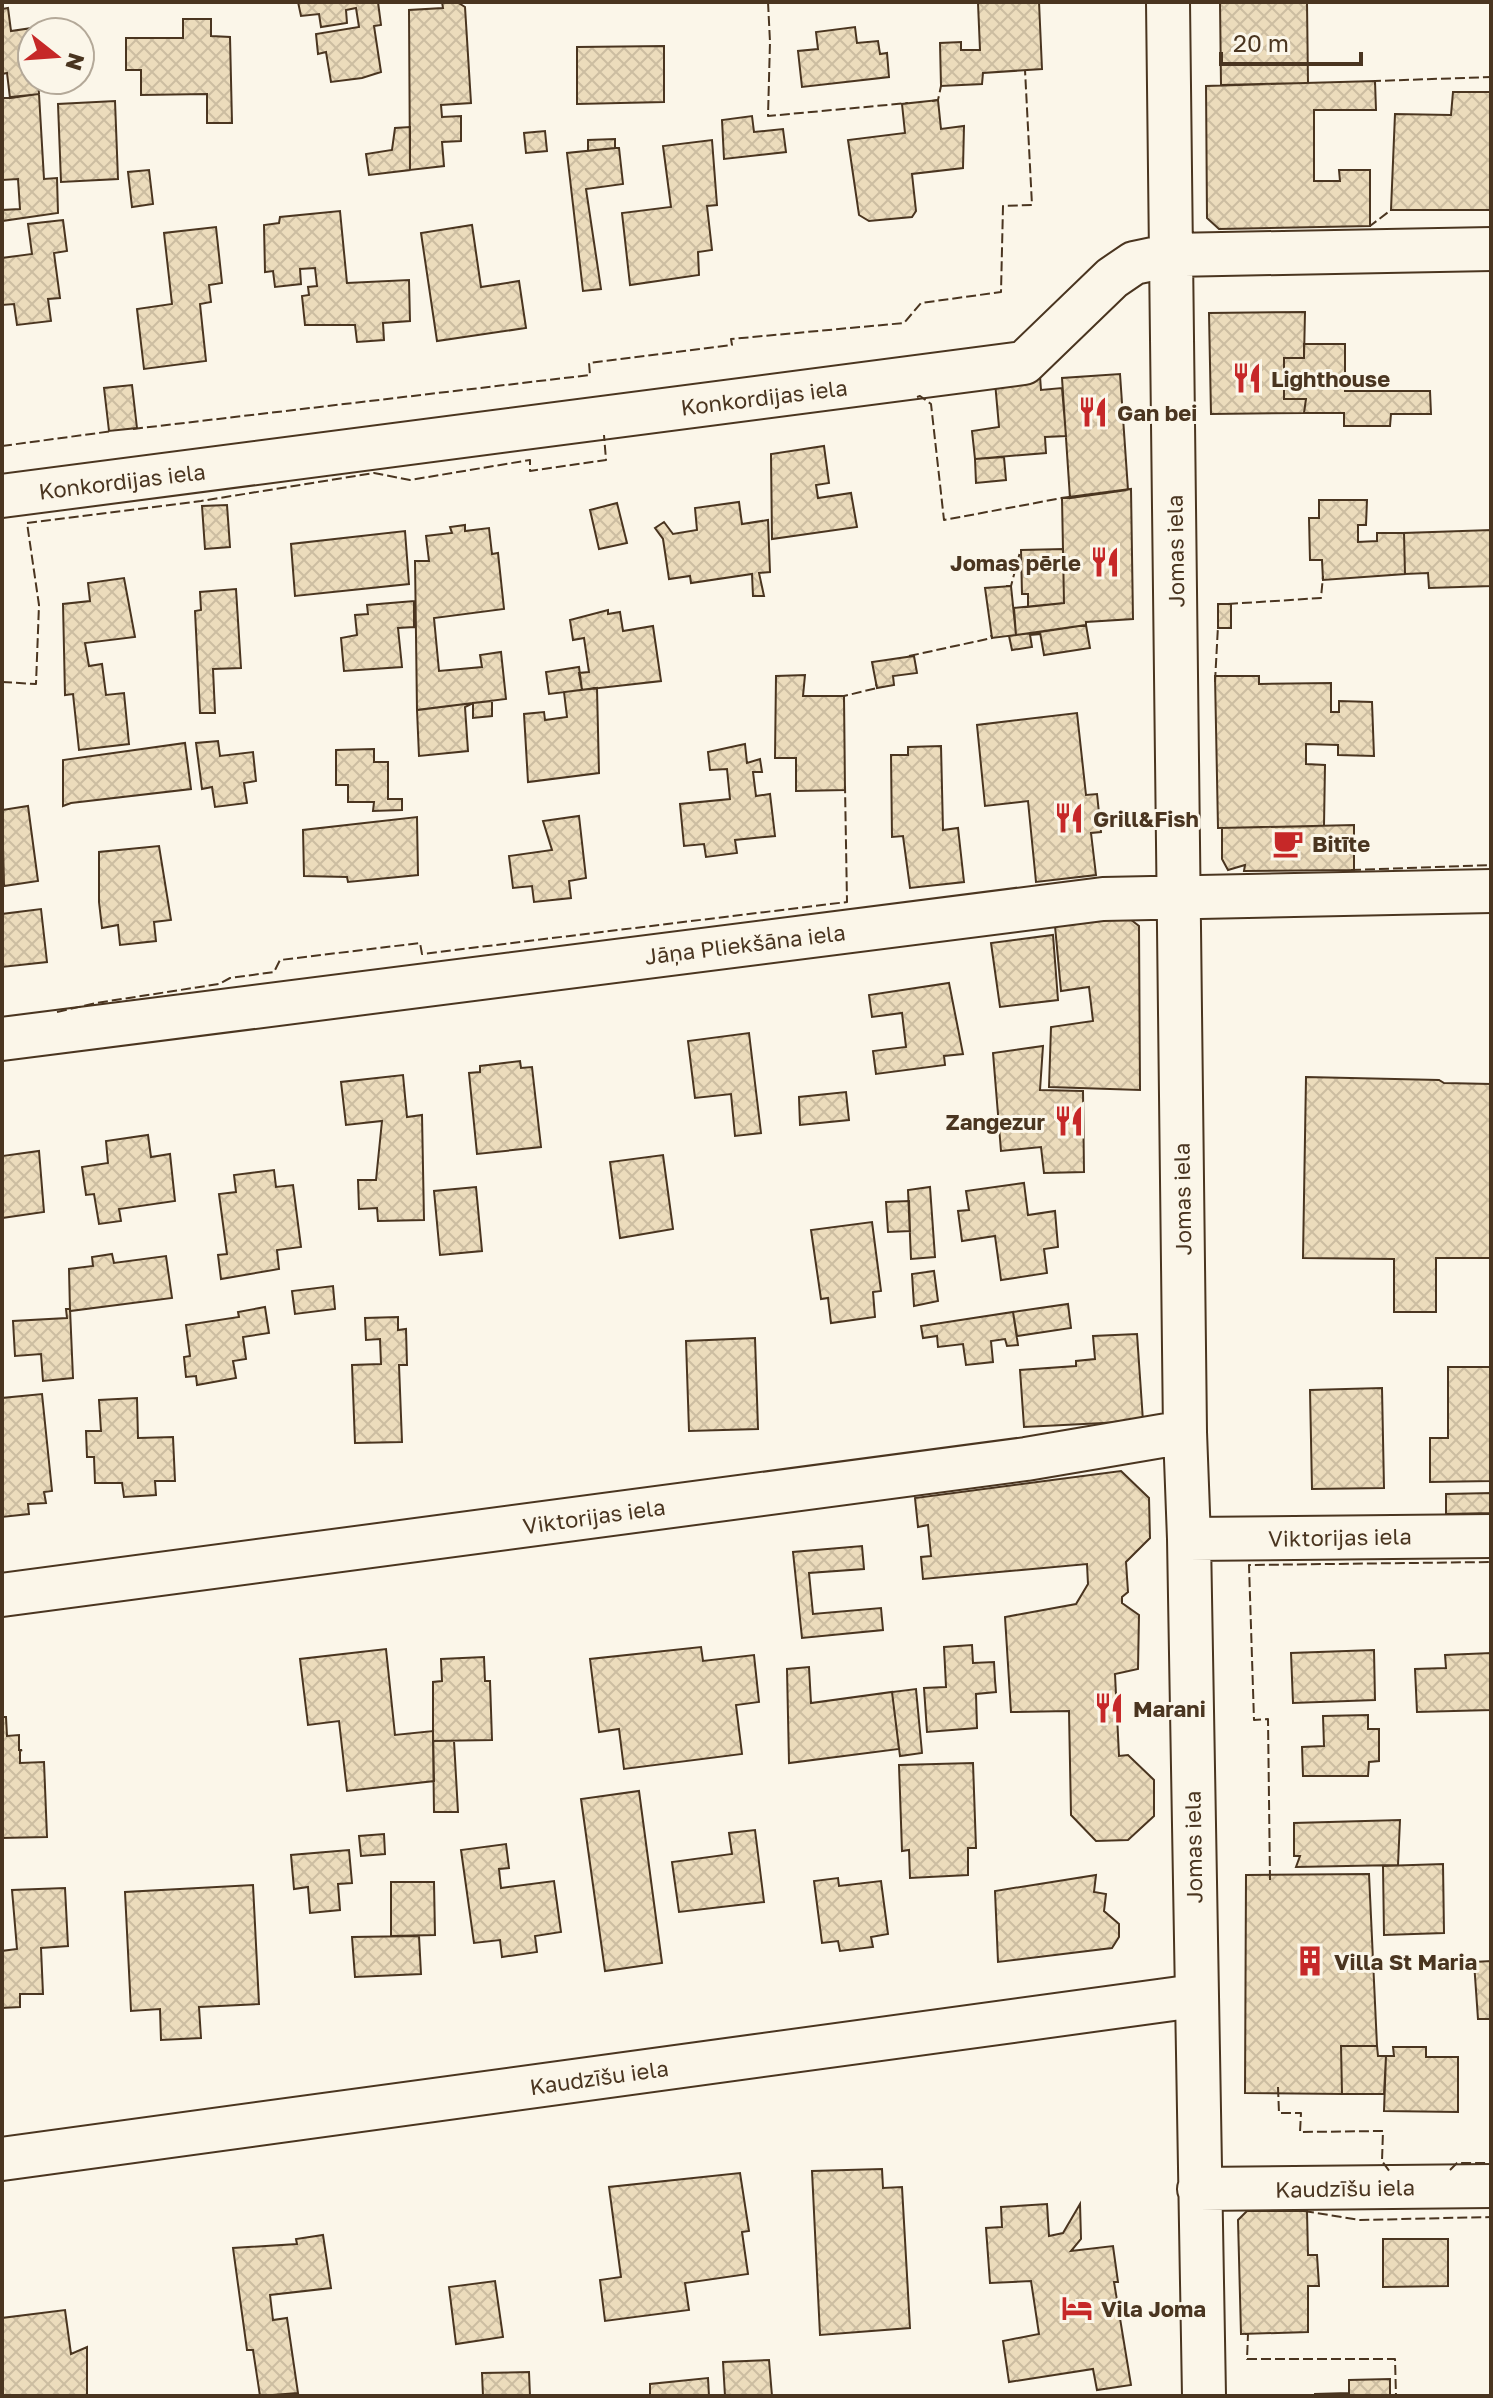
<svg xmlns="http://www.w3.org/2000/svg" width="1493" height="2398" font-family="'Golos Text',sans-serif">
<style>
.building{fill:url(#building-cross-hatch);stroke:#4a3520;stroke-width:2}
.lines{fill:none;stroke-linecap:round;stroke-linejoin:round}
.street-casing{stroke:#4a3520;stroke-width:46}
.street{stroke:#fbf6e9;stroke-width:42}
.fence{stroke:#4a3520;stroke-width:2;stroke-dasharray:10 4;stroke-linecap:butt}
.labels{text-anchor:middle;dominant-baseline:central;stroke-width:6;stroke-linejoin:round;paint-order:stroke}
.poi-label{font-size:22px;font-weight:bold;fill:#4a3520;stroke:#fbf6e9;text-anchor:start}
.street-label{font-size:22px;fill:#4a3520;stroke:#fbf6e9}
</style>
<defs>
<pattern id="building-cross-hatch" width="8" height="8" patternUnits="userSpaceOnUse" patternTransform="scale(2)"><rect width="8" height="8" fill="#ecdcbc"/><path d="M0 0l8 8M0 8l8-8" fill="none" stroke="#ccbda1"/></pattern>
</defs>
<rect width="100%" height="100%" fill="#fbf6e9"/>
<!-- building -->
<path class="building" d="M298,2H378L381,25L374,26L381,72L362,78L331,82L326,52L318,54L316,34L359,27L356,8L346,10L347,23L321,27L319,14L301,16Z
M442,2H457L465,7L471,103L441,105L442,117L461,116V141L442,142L444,166L410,170L409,10L443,8Z
M1039,2L1042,69L983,73L982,84L941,86L940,43L961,42V50H980L978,3Z
M1220,2H1307L1308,83L1221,85Z
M8,8L11,31L32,28V80H38L39,94L10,98L7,73L2,74V9Z
M183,19H211V36L230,37L232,123H207V94L141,95V70H126V38H183Z
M855,27L857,43L878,41L880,54L887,53L889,77L802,87L798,51L818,49L816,32Z
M664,46V102L577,104V47Z
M1375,81L1376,110H1314V181H1340L1339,170H1370V226L1219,229L1207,218L1206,86Z
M1453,92H1491V210H1391L1395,114L1451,115Z
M39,94L44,179L57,178L58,213L2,221V210L20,209L18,179L2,180V98Z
M938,100L941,129L964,126L963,168L912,174L916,211L912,217L869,221L859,215L848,140L905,133L902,104Z
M115,101L118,179L61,182L58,104Z
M752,116L754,132L783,129L786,152L724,159L722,120Z
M410,127V170L369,175L366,154L392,150L395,128Z
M545,131L547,151L526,153L524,133Z
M615,139V148L588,151V140Z
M712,140L717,205L707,206L712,250L698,252L699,275L630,285L622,213L671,207L663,146Z
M615,148H619L623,184L586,189L601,289L583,291L567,153Z
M149,170L153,204L132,207L128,172Z
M340,211L347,283L409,280L410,321L383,323L384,340L357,342L355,325H305L302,296L309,295L308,287L317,286L315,268L300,269L301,284L275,287L273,271L265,272L264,225L279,223L280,217Z
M63,220L67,251L54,253L60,298L48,299L51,321L17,325L14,304L2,305V258L32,254L28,224Z
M472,225L481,287L519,281L526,328L437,341L421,233Z
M216,227L222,283L209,285L211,302L200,304L206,361L144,369L137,309L172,304L164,233Z
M1305,312L1304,358H1284V399H1306L1304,413L1211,414L1209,313Z
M1304,344H1345V391H1430L1431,414H1391L1390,426H1344V413H1304L1306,399H1284V358H1304Z
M1120,374L1128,490L1070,498L1062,378Z
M1040,376L1041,390L1062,388L1066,436L1045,437L1046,453L975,459L972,431L999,427L995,382Z
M132,385L137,428L109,431L104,388Z
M824,446L829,483L816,485L818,498L851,493L857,527L772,539L771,454Z
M1004,457L1006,480L976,483L975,459Z
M1131,489L1133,619L1086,622V625L1016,635L1014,608L1064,603L1062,498Z
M1319,500H1367L1366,525H1358V542L1377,541V533H1404L1405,574L1323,580L1322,560H1310L1309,518H1319Z
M739,502L742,524L768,520L770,572L759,573L764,596H753L752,574L691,583L690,576L669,579L663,539L655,528L664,522L673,534L697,530L695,508Z
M617,503L627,543L599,549L590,510Z
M227,505L230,547L205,549L202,506Z
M465,525V531L489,528L492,554L498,553L504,609L434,618L439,671L482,667L480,655L501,652L506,699L417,710L415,561H429L426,536L452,533L450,527Z
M1491,530V586L1429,588L1428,573L1405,574L1404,533Z
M405,531L409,584L295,596L291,544Z
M1063,549L1064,603L1028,607V594H1022L1021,550Z
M124,578L135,637L85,643L89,666L102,664L106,695L124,693L129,744L79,750L73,694L65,695L63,604L90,601L88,583Z
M1011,586L1016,635L992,638L985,588Z
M236,589L241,668L213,669L215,713H200L195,611L201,610L200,592Z
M414,601V627L398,628L402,667L344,671L341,638L357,635L355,615L368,614L367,605Z
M1218,604H1231V628H1218Z
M608,610V614L620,612L623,631L653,626L661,681L582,690L579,673L589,672L584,638L573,640L570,620Z
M1086,625L1090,648L1044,655L1040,632Z
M1040,632V634L1030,635L1032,647L1012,650L1009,636Z
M914,656L917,673L893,676L894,685L877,688L872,662Z
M579,667L582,690L549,694L546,672Z
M805,675L803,696H844L845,790L796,791V758H775L776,676Z
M1215,676H1259V684L1331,683V712H1339V701L1372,702L1374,756L1338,755V745L1306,744V764L1325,765L1324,826L1218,828Z
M597,688L599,773L528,782L524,714L544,712L545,720L567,717L564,692Z
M492,701V716L473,718V703Z
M473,703L465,707L468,751L419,756L417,710Z
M1077,713L1086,795L1097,794L1101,832L1091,833L1096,875L1036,882L1028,801L985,806L977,725Z
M218,741L220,756L253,752L256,781L244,783L247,803L215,807L212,787L202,789L196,743Z
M185,743L191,789L71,803L63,806V760Z
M745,744L747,763L760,759L762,772H753L756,796L770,794L775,836L735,840L737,853L706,857L704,844L684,846L680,804L730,799L727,769L710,770L708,752Z
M941,746L943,830L958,828L964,882L910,888L903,836L892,837L891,755H908V747Z
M374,749V762H388V799H402V810L373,811L374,802H348V785H336V750Z
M28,806L38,881L4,886L2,810Z
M579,816L586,878L569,881L571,898L534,902L532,886L513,888L509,856L552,850L543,821Z
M417,817L418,875L348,882L347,877L304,876L303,830Z
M1354,825V870L1244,871L1245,865L1228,870L1222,859V828Z
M159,846L171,920L154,922L156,941L120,945L118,925L102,928L99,902V852Z
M41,909L47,962L2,967V914Z
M1126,916L1139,926L1140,1090L1049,1087L1051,1027L1093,1021L1089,987L1061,991L1055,926Z
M1053,935L1058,1000L1000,1007L991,943Z
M949,983L963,1054L944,1056L945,1065L876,1074L873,1051L906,1047L902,1013L872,1017L869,995Z
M749,1033L761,1133L735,1136L731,1094L695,1098L688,1041Z
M1043,1046L1040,1090L1083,1091L1084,1172L1044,1173L1041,1147L1001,1151L993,1053Z
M520,1061L521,1068L532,1067L541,1147L477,1154L469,1073L480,1072V1066Z
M403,1075L407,1117L422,1115L424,1220L378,1221L377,1208L359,1209L358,1180H376L382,1121L346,1125L341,1082Z
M1306,1077L1439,1080L1444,1083L1491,1084V1258H1436V1312H1394V1259L1303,1258Z
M846,1092L849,1120L800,1125L799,1097Z
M148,1135L151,1157L170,1154L175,1201L119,1209L121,1221L99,1224L94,1194L86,1195L82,1167L108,1163L106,1141Z
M2,1150L3,1156L39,1151L44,1212L2,1218Z
M663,1155L673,1229L620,1238L610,1162Z
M274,1170L276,1187L293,1185L301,1247L277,1250L279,1269L221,1279L218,1255L227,1254L219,1194L236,1192L234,1175Z
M1024,1183L1028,1215L1055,1211L1058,1247L1044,1249L1047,1273L1001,1280L995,1236L962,1241L958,1211L969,1210L966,1191Z
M476,1187L482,1251L440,1255L434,1191Z
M930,1187L935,1257L911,1259L908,1190Z
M909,1201L910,1231L888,1232L886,1202Z
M872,1222L881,1291L873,1292L875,1317L831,1323L828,1298L821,1299L811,1230Z
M112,1254L114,1263L166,1256L172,1298L70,1311L69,1269L93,1266L92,1257Z
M934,1271L938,1301L914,1306L912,1274Z
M333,1286L335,1309L295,1314L292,1291Z
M1068,1304L1071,1328L1017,1336L1013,1312Z
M265,1307L269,1333L243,1337L246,1359L233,1361L236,1378L197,1385L196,1376L186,1377L184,1357L190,1356L186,1325L239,1317L238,1312Z
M66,1309H70L73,1378L43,1381L41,1354L15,1356L13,1321L67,1318Z
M1013,1312L1018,1345L1007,1346L1005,1339L991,1341L993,1362L966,1365L963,1344L938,1347L937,1336L923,1338L921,1326Z
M398,1317V1330L406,1329L407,1365H399L402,1442L355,1443L352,1365L381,1364L380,1339L366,1340L365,1318Z
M1137,1334L1143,1421L1024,1427L1020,1370L1076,1366V1361L1095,1359L1093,1336Z
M755,1338L758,1429L689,1431L686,1341Z
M1448,1367H1491V1481L1430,1482V1438H1448Z
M1382,1388L1384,1488L1312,1489L1310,1390Z
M42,1394L52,1491L44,1492L46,1503L28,1504L29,1514L2,1517V1398Z
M137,1398L138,1438L173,1437L175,1481H155L156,1495L124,1497L122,1483H95L94,1457H87L86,1431H101L99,1400Z
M1121,1471L1149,1498L1150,1538L1126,1562L1128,1592L1122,1597V1603L1139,1615L1138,1669L1115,1674L1119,1756L1128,1755L1154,1780V1816L1128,1840L1096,1841L1071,1815L1069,1711L1011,1712L1005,1617L1076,1604L1088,1584L1087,1564L923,1579L921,1557L931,1556L928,1525L918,1527L915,1498Z
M1491,1493V1513L1446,1514V1494Z
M862,1546L864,1569L809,1573L813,1614L881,1608L883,1630L802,1638L793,1552Z
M972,1645L973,1663L994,1662L995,1680L996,1692L976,1694L977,1728L927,1732L924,1688L946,1687L944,1647Z
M701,1647L703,1661L754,1655L759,1702L736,1705L742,1754L624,1769L619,1729L599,1732L590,1659Z
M386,1649L395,1735L433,1731L434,1781L347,1791L339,1721L308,1725L300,1659Z
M1374,1650L1375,1700L1293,1703L1291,1653Z
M1491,1653V1710L1417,1712L1415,1669L1446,1668L1445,1655Z
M484,1657L485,1681H490L492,1740L433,1741V1682L442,1681L441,1659Z
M809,1667L811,1703L892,1692L899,1749L789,1763L787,1669Z
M916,1689L922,1753L900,1756L892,1692Z
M1368,1715V1729H1379V1761L1369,1762L1368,1776H1303L1302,1747L1324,1746L1323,1716Z
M2,1717H6L7,1736L19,1735V1750H22L20,1751V1763L44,1762L47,1837L2,1838Z
M433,1741H454L458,1812H434Z
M973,1763L976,1848H968V1875L910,1878L909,1850L902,1851L899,1765Z
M639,1791L662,1963L605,1971L581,1799Z
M1400,1820L1398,1865L1296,1867L1300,1856H1294V1823Z
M755,1830L764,1902L679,1912L672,1862L732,1854L729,1833Z
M384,1834L385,1854L361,1856L359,1836Z
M506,1844L509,1868L499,1869L501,1888L554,1881L561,1932L535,1936L537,1952L502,1957L500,1940L474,1943L461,1850Z
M349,1850L352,1883L338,1884L340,1910L310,1913L308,1887L294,1889L291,1855Z
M1443,1864L1444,1933L1384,1935L1383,1866Z
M1369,1874L1377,2046H1341L1342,2094L1245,2093L1246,1875Z
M1096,1875L1094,1892L1106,1894L1104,1911L1119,1924V1937L1112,1948L998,1962L995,1891Z
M838,1878L839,1886L881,1881L888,1934L871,1937L873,1947L840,1951L838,1941L822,1943L814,1881Z
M391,1882H434L435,1935L391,1936Z
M253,1885L259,2004L199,2007L201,2038L161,2040L160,2009L131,2011L125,1892Z
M65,1888L68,1946L41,1948L43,1994H20V2007L2,2008V1951L17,1949L12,1890Z
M419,1936L421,1974L355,1977L352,1937Z
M1491,1961V2019H1478L1474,1962Z
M1341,2046H1377L1378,2056H1386L1384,2094H1342Z
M1393,2047H1426V2057H1458V2112L1384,2111L1386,2056H1394Z
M882,2169L883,2188L902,2187L910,2328L820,2335L812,2171Z
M740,2173L749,2231L742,2232L748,2274L685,2283L689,2310L605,2321L600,2280L621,2277L609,2187Z
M1047,2204L1049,2236L1063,2233L1080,2204L1081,2239L1071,2251L1113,2246L1118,2282H1114L1131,2385L1097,2390L1093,2369L1009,2382L1003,2341L1039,2334L1031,2281L990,2283L986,2228L1002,2227L1001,2207Z
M1247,2211H1307L1308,2255H1317L1319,2286H1308V2332L1241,2334L1238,2220Z
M323,2235L331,2288L270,2295L273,2320L287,2318L298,2393L260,2396L253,2350H247L233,2248L297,2244L296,2239Z
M1383,2239H1448V2286L1383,2287Z
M495,2281L503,2337L456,2344L449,2287Z
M65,2310L71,2354L87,2347V2396H2V2318Z
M769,2360L772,2396H725L723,2362Z
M529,2372L530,2396H483L482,2373Z
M708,2378L709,2396H650V2384Z
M1390,2379V2396H1315V2394L1349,2393V2380Z"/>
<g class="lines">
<!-- street casing -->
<g class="street-casing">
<path id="street" d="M1168,2L1185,1432L1189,1539L1204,2396
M2,496L1024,363L1112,278L1134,263L1172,255L1491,249
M2,1039L1103,899L1491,891
M1189,1539L1491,1536
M2,1595L1026,1459L1185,1432
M2,2159L1195,1996
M1199,2189L1491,2186"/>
</g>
<!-- street -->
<use href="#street" class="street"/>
<!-- fence -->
<path class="fence" d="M768,2L770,42L768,116L908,103
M1375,85V81L1491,77
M932,101L938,100L941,86
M1370,224V226L1391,210H1394
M917,397L920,396L931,404L944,520L1062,498V501
M133,429L590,375L589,363L732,345L731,339L904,323L921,303L1001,292L1003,206L1032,205L1025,70
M2,446L113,431
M1006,586H1011L1020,552
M1228,604L1321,598L1323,576
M909,656L992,638L991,635
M2,682L36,684L39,605L27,523L201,501L374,473L410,480L530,460V471L606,460L604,435
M1215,682L1218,626
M844,702V696L877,688L876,684
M1351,870L1491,865
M57,1012L96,1003L219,984L230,978L274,972L280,960L420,943L422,954L847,902L845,786
M1270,1880L1268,1719L1254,1720L1249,1565L1491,1562
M1278,2087L1279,2113H1301L1300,2132L1383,2131L1382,2161L1390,2172
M1450,2170L1457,2163H1491
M1304,2211L1360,2220L1491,2217
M1245,2334H1248L1247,2359H1395L1396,2396"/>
</g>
<!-- icons -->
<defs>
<g id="restaurant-bare" transform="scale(2.4)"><path d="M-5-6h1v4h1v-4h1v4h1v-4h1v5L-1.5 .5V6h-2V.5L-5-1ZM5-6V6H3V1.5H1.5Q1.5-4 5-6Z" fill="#c62828" stroke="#fbf6e9" stroke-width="2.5" paint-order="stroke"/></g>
<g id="cafe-bare" transform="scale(2.4)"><path d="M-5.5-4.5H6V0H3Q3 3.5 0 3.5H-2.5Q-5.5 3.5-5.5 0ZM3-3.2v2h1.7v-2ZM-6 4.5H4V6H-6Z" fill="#c62828" stroke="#fbf6e9" stroke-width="2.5" paint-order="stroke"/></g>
<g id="building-bare" transform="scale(2.4)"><path d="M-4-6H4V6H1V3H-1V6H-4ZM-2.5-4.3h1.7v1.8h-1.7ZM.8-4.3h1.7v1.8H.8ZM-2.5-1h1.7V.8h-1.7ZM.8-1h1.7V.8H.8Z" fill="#c62828" stroke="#fbf6e9" stroke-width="2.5" paint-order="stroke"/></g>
<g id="hotel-bare" transform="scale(2.4)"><path d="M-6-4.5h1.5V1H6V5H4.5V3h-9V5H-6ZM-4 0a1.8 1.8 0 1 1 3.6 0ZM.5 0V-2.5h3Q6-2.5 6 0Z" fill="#c62828" stroke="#fbf6e9" stroke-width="2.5" paint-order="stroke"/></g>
</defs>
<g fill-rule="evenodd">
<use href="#restaurant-bare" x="1247" y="378"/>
<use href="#restaurant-bare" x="1093" y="412"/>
<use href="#restaurant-bare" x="1105" y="562"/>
<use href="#restaurant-bare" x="1069" y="818"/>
<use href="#cafe-bare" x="1288" y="843"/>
<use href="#restaurant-bare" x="1069" y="1121"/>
<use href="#restaurant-bare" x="1109" y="1708"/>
<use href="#building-bare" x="1310" y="1961"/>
<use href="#hotel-bare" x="1077" y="2308"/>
</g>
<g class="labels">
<!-- poi labels -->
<g class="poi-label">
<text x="1271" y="378">Lighthouse</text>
<text x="1117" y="412">Gan bei</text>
<text x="1081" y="562" text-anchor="end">Jomas pērle</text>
<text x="1093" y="818">Grill&amp;Fish</text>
<text x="1312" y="843">Bitīte</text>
<text x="1045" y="1121" text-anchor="end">Zangezur</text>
<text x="1133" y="1708">Marani</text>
<text x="1334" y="1961">Villa St Maria</text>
<text x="1101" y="2308">Vila Joma</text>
</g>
<!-- street labels -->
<g class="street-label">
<text transform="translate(764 397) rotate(-7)">Konkordijas iela</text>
<text transform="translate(122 481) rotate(-7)">Konkordijas iela</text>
<text transform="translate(1175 551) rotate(-91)">Jomas iela</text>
<text transform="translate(745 944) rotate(-7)">Jāņa Pliekšāna iela</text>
<text transform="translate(1182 1199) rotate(-91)">Jomas iela</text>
<text transform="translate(594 1516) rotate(-8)">Viktorijas iela</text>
<text transform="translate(1340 1537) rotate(-1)">Viktorijas iela</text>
<text transform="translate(1193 1847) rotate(-91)">Jomas iela</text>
<text transform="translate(599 2077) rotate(-8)">Kaudzīšu iela</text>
<text transform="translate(1345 2188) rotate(-1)">Kaudzīšu iela</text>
</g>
</g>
<!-- border -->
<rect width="1493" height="2398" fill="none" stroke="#4a3520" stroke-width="8"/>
<!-- north arrow -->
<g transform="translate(56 56) rotate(107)"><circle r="38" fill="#fbf6e9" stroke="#b4a999" stroke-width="2"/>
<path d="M0-6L14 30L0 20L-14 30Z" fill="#c62828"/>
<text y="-12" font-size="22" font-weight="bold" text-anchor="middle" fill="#4a3520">N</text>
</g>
<!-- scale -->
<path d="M1221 52v12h140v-12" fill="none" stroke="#4a3520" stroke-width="4"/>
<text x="1233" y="52" font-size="24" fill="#4a3520" stroke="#fbf6e9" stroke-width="6" paint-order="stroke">20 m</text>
</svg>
